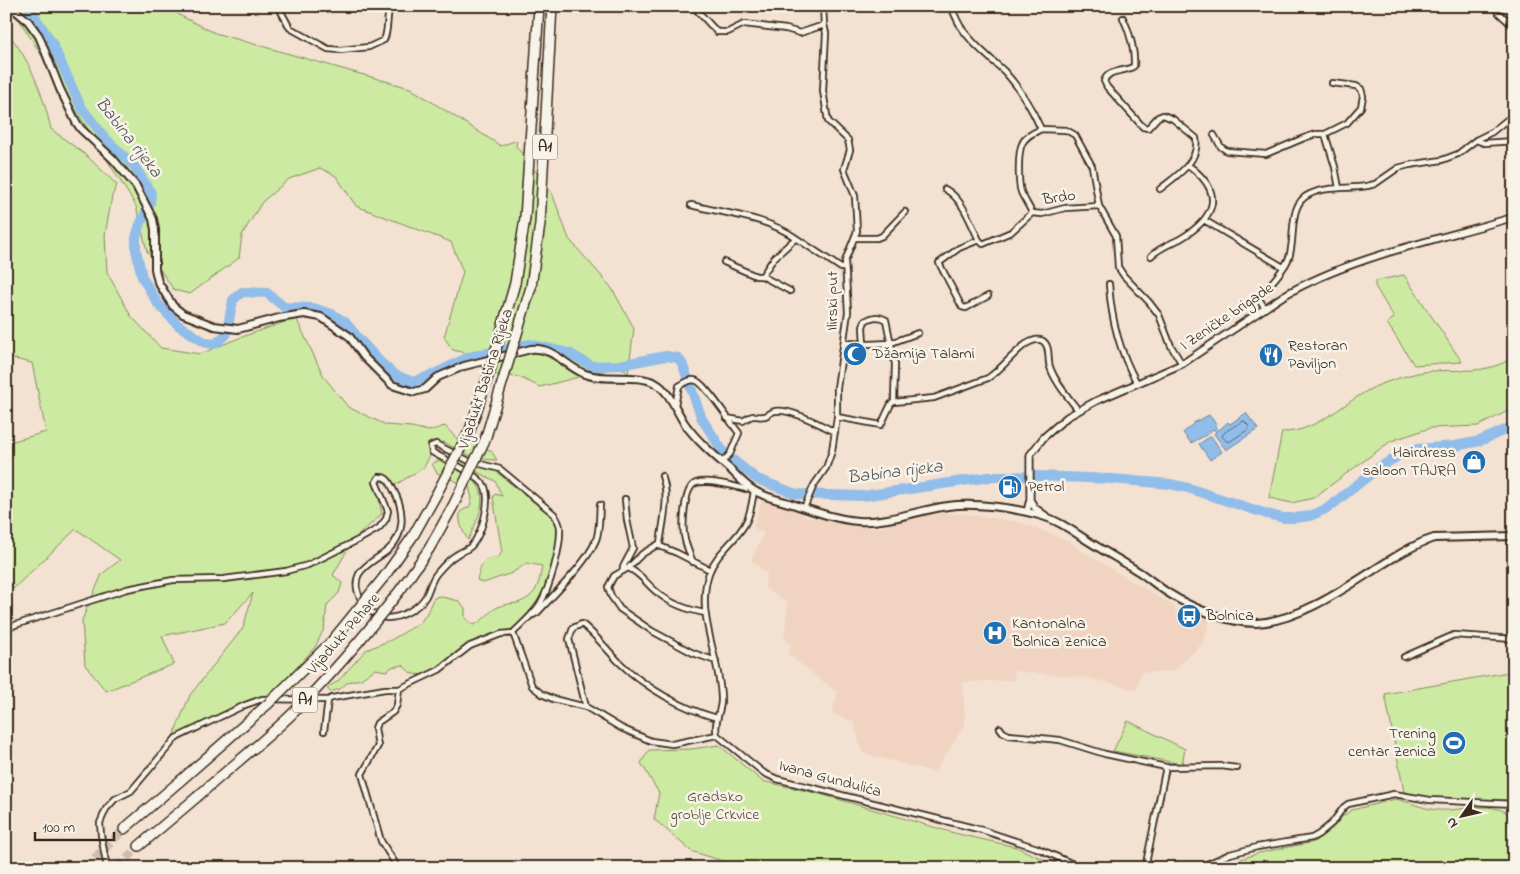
<svg xmlns="http://www.w3.org/2000/svg" width="1520" height="874" font-family="'Indie Flower',sans-serif">
<style>
.built{fill:#f0d4c1}
.green{fill:#cceaa1;stroke:#848a60}
.water{fill:#91bdea;stroke:#6f8298}
.lines{fill:none;stroke-linecap:round;stroke-linejoin:round}
.shore{stroke:#5d6570;stroke-width:1}
.river{stroke:#91bdea;stroke-width:10}
.motorway-tunnel{stroke:#cebcad;stroke-width:9;stroke-dasharray:9 4.5;stroke-linecap:butt}
.minor-casing{stroke:#3b2a1e;stroke-width:8}
.tertiary-casing{stroke:#3b2a1e;stroke-width:9}
.secondary-casing{stroke:#3b2a1e;stroke-width:10}
.motorway-casing{stroke:#3b2a1e;stroke-width:12}
.minor{stroke:#f7f3e8;stroke-width:4.5}
.tertiary{stroke:#f7f3e8;stroke-width:5.5}
.secondary{stroke:#f7f3e8;stroke-width:6}
.motorway{stroke:#f7f3e8;stroke-width:9}
.motorway-bridge-casing{stroke:#3b2a1e;stroke-width:12;stroke-linecap:butt}
.motorway-bridge{stroke:#f7f3e8;stroke-width:9}
.labels{text-anchor:middle;dominant-baseline:central;stroke-width:5;stroke-linejoin:round;paint-order:stroke}
.shield{fill:#f7f3e8;stroke:#73665b;stroke-width:1}
.shield-label{font-size:15px;font-weight:bold;fill:#3b2a1e}
.street-label{font-size:16px;fill:#3b2a1e;stroke:#f7f3e8}
.poi-label{font-size:16px;fill:#3b2a1e;stroke:#f7f3e8;text-anchor:start}
.park-label{font-size:16px;fill:#585038;stroke:#f7f3e8}
.water-label{font-size:18px;font-style:italic;fill:#55565b;stroke:#f7f3e8}
</style>
<rect width="100%" height="100%" fill="#f3e1d1"/>
<filter id="ink" filterUnits="userSpaceOnUse"><feTurbulence type="fractalNoise" baseFrequency=".02" numOctaves="2"/><feDisplacementMap in="SourceGraphic" scale="10" xChannelSelector="R" yChannelSelector="G"/><feConvolveMatrix kernelMatrix="1 2 1 2 8 2 1 2 1" color-interpolation-filters="sRGB"/></filter>
<g filter="url(#ink)">
<!-- built -->
<path class="built" d="M763,497L801,511L804,517L811,518L818,515L851,525L878,528L925,515L946,513L965,514L1019,522L1069,541L1083,552L1174,606L1179,624L1193,629L1204,617L1211,619L1202,644L1172,672H1142L1136,690L1090,678L1015,671L1014,680L963,682L965,725L934,772L862,753L854,722L832,713L838,693L788,654L791,645L784,637L788,603L764,587L767,574L751,560L764,533L753,527Z"/>
<!-- green -->
<path class="green" d="M6,6H172L179,15L215,33L410,88L501,146L517,140L516,146L552,193L569,239L611,287L634,328L628,374L621,366L540,387L519,377L489,374L470,354L453,350L444,337L463,272L451,242L356,206L336,176L320,168L289,179L262,202L242,235L239,258L190,294L174,290L147,251L136,206L20,21L6,8Z
M6,31C30,59 43,94 51,129L87,156L117,185L112,196L105,235L107,272L131,316L161,348L200,354L239,338L296,318L324,377L348,407L386,425L412,427L429,431L445,426L459,441L477,444L491,451L497,460C475,460 462,453 444,442L431,446L432,452L424,467L397,484L375,481L382,514L353,540L333,575L342,583L339,593L327,605L324,629L315,647L286,680L262,699L169,746L190,695L243,628L253,593L225,623L162,636L174,664L106,691L85,665L82,620L102,574L120,560L76,529L13,589L6,572V443L46,432L32,363L6,357Z
M1404,275L1462,362L1414,365L1387,323L1394,318L1375,286V281Z
M1514,357V408L1478,426L1430,428L1391,441L1313,498L1292,503L1269,498L1282,432C1321,433 1351,393 1387,382C1402,377 1417,372 1432,371C1463,369 1485,375 1514,357Z
M455,455L495,468L500,475L555,519C561,538 551,576 542,593C537,603 519,625 510,630C498,637 482,637 470,643C453,652 433,682 411,673C408,671 405,667 403,665L392,667L386,671L375,669L361,679L348,682L340,689L330,692L327,688L338,681L366,650L391,640L420,623L427,613L433,599L438,596L459,601L465,608V618L473,625C483,622 488,612 498,607C504,604 511,604 517,603C537,597 539,584 542,566L527,563L512,573L483,583L477,580C481,565 481,558 498,558L502,552L493,497L495,494L502,496L495,481L458,462L453,459Z
M437,461H443C452,467 469,475 476,483C490,499 475,524 468,540C462,530 459,524 460,512L470,506L472,498L469,487L437,473L432,464Z
M1514,671V800L1430,799L1404,792L1385,694Z
M1128,721L1185,749L1182,764L1113,751Z
M719,745L762,781L820,794L954,833L1016,847L1045,860V867L745,868L691,851L654,819L659,793L641,763L649,750L691,749Z
M1396,799C1409,802 1424,809 1438,810C1462,812 1494,798 1514,818V868H1225L1238,860L1259,853L1314,842L1332,829L1343,816L1352,810Z"/>
<!-- water -->
<path class="water" d="M1246,413L1258,429L1226,450L1214,434L1216,432L1213,429L1206,435L1191,443L1183,433L1195,422L1209,415L1217,425L1215,427L1219,430L1228,422L1230,424Z
M1211,436L1222,452L1210,460L1199,444Z"/>
<g class="lines">
<!-- shore -->
<path class="shore" d="M1244,421L1249,426V429L1229,442L1226,441L1222,436L1223,434C1229,428 1237,425 1244,421Z"/>
<!-- river -->
<path class="river" d="M28,6L52,43L81,107L105,138L134,166L151,193L150,203L139,227L136,238V250L142,277L158,304L178,325L206,343L215,344L226,335L233,300L242,292L267,293L284,307L313,308L332,314L345,322L358,338L380,362L395,375L413,382L432,375L469,357L530,344L569,353L592,366L619,365L666,356L678,358L682,363L702,419L724,453L757,479L796,494L863,496L989,477L1038,476L1112,479L1170,484L1188,488L1267,514L1283,518H1295L1310,516L1328,508L1378,468L1400,455L1416,449L1455,446L1480,441L1514,426"/>
<!-- motorway-tunnel -->
<path class="motorway-tunnel" d="M85,868L124,829
M117,868L139,846"/>
<!-- minor casing -->
<g class="minor-casing">
<path id="minor" d="M278,6L290,28L328,49L340,50L369,47L384,40C389,29 386,18 390,6
M693,6L717,32H728L744,24L786,29L800,33L824,25
M951,6C954,13 957,21 961,27C972,44 989,57 1004,71C1019,87 1032,109 1041,129C1034,133 1025,136 1022,144C1018,152 1018,183 1021,192C1024,199 1029,206 1032,213L1042,214L1065,208L1099,206L1116,236L1118,267L1124,276L1149,302L1159,315L1171,346L1182,364
M1494,6L1499,13L1514,27
M1123,18C1130,32 1135,52 1134,66C1125,73 1109,68 1104,81L1107,87L1143,127L1148,128L1158,117L1163,115L1173,119L1196,138C1200,162 1176,176 1160,189
M1041,129L1066,130L1075,135L1092,166L1099,206
M1325,134L1335,167L1339,188
M1214,135L1221,147L1227,151L1266,154L1304,138L1316,134H1325L1347,123L1361,107L1363,96L1361,89L1356,86L1332,83
M1476,140L1484,143L1514,141
M945,189C963,199 970,222 979,240
M691,205C727,214 766,217 796,238
M1204,220L1283,267
M855,238H877L882,236L905,212
M1151,256C1159,248 1170,244 1180,239C1217,217 1225,192 1188,165
M724,262L756,276H762
M1109,284C1111,318 1120,353 1137,383
M790,291L762,276L774,258L796,238L841,268H845
M988,296L966,308L962,307L939,263L959,248L979,240L983,244L1011,232L1032,213
M1265,308L1259,299L1260,296C1269,285 1282,273 1288,260C1297,241 1286,204 1310,194C1327,186 1349,189 1367,186L1375,184L1398,168L1409,165L1442,160L1458,154L1476,140L1492,132L1514,114
M845,343L869,344L891,343L918,333
M864,344L863,327L865,321C872,317 878,315 886,320L895,364L894,402
M675,405L679,386C684,383 691,378 697,381C707,386 730,422 739,433L730,454L722,462
M837,417L881,425L891,404L894,402L934,398L988,378C1002,369 1012,354 1026,344C1031,341 1038,338 1043,341C1051,347 1047,359 1050,367C1055,382 1068,397 1078,410
M727,418L743,421C757,412 753,418 765,416C769,415 772,411 775,411C790,408 822,425 835,432
M754,491C752,502 751,514 745,524C735,542 716,553 709,573C695,614 720,656 721,698C722,711 713,721 717,735L764,773L777,779L982,830L1037,848L1082,868
M804,508L814,485L826,468L832,451L837,417V388L848,312L845,261L857,231L855,196L844,169L850,150L848,140L828,121L823,91L826,33L824,25L823,6
M657,545L660,543C663,522 670,496 662,476
M693,562C690,555 687,548 685,540C682,529 683,488 696,483C709,479 733,486 746,489L749,487
M628,568L642,554L657,545L677,553L710,570
M623,571V567L633,548L627,520L625,499
M705,613C689,610 671,604 658,593C647,585 641,573 628,568L614,576L608,587L611,596L620,609L652,631L693,653L716,661
M533,615L538,612C556,592 586,564 596,540C600,530 599,516 600,505
M6,629L15,625L127,589L173,580L224,579L286,571L308,565L360,539L379,528L386,519L388,511L376,482L379,477C388,476 390,483 394,491C404,509 406,534 388,550C379,558 366,563 359,574C350,591 368,617 387,618C401,618 419,608 426,596C430,588 431,580 437,573C443,566 449,559 456,555C462,551 468,550 472,545C482,533 491,502 485,487C479,474 445,460 432,452L431,446L436,444L469,461L500,469L554,514C556,518 560,523 560,528C561,548 550,587 540,604C533,615 523,623 513,633L532,686L542,694L553,699L586,707L621,728L651,741L672,744L717,735
M1404,657L1454,635L1514,639
M586,707L569,639L573,628L582,624C596,635 607,650 620,663C646,688 681,708 717,718
M1000,728L1003,732L1009,735L1060,740L1105,754L1166,767L1221,766L1237,768
M324,731L328,700L332,698L385,689H399
M107,868L101,835L100,823L106,809L115,799L131,791L176,738L245,705L262,699L328,700
M398,868L381,841L362,774L378,746L375,728L377,723L393,712L397,705L399,689L439,670L470,646L501,634L513,633
M1049,868L1065,861
M1145,868L1166,767
M1198,868L1230,854L1257,847L1312,838L1319,834L1332,823L1344,807L1348,804L1394,794L1430,800L1514,804"/>
</g>
<!-- tertiary casing -->
<g class="tertiary-casing">
<path id="tertiary" d="M1030,500L1035,508L1046,516
M1027,512L1030,499V455L1044,437L1067,417L1096,401L1182,364L1283,296C1352,256 1438,240 1514,217"/>
</g>
<!-- secondary casing -->
<g class="secondary-casing">
<path id="secondary" d="M10,6L28,21L39,36L60,89L76,122L81,129L113,159L136,186L153,219L155,230V269L158,282L173,306L183,314L214,326L238,329L279,318L304,314L321,317L349,336L364,357L392,385L414,392L425,389L438,377L464,366L531,349C554,347 565,366 585,374C606,382 636,373 655,383C670,391 676,411 685,424C698,442 715,456 732,471C739,478 746,486 755,491C765,497 778,500 789,503C810,510 835,519 858,521C888,523 918,510 948,506C974,502 1014,508 1039,515C1059,520 1075,533 1093,544C1107,553 1122,561 1136,570C1148,577 1158,587 1170,594C1192,608 1228,623 1256,623C1301,621 1351,584 1388,561C1403,552 1417,543 1434,538L1514,536"/>
</g>
<!-- motorway casing -->
<g class="motorway-casing">
<path id="motorway" d="M515,283L525,218L539,6
M531,287L540,224L552,6
M384,577L413,536L436,495
M401,589L429,549L453,506
M124,829L180,781
M139,846L197,797"/>
</g>
<!-- minor -->
<use href="#minor" class="minor"/>
<!-- tertiary -->
<use href="#tertiary" class="tertiary"/>
<!-- secondary -->
<use href="#secondary" class="secondary"/>
<!-- motorway -->
<use href="#motorway" class="motorway"/>
<!-- motorway-bridge casing -->
<g class="motorway-bridge-casing">
<path id="motorway-bridge" d="M436,495L470,430L491,367L515,283
M453,506L485,440L531,287
M180,781L269,703L331,642L384,577
M197,797C228,769 262,743 292,714C332,675 367,633 401,589"/>
</g>
<!-- motorway-bridge -->
<use href="#motorway-bridge" class="motorway-bridge"/>
</g>
</g>
<!-- icons -->
<defs>
<g id="mosque-disc" transform="scale(1.25)"><circle r="9.5" fill="#1f6fb2" stroke="#f7f3e8"/><path d="M3.5-4.9A6 6 0 1 0 3.5 4.9A5 5 0 1 1 3.5-4.9Z" fill="#fff"/></g>
<g id="restaurant-disc" transform="scale(1.25)"><circle r="9.5" fill="#1f6fb2" stroke="#f7f3e8"/><path d="M-5-6h1v4h1v-4h1v4h1v-4h1v5L-1.5 .5V6h-2V.5L-5-1ZM5-6V6H3V1.5H1.5Q1.5-4 5-6Z" fill="#fff"/></g>
<g id="shop-disc" transform="scale(1.25)"><circle r="9.5" fill="#1f6fb2" stroke="#f7f3e8"/><path d="M-5-2.5h2.3a2.7 3.5 0 0 1 5.4 0H5L5.5 6h-11ZM-1.5-2.5h3a1.5 2.3 0 0 0-3 0Z" fill="#fff"/></g>
<g id="fuel-disc" transform="scale(1.25)"><circle r="9.5" fill="#1f6fb2" stroke="#f7f3e8"/><path d="M-5.5-6h7V0h2V4h1.3V-2.5L3-4.5l.8-.8L6-3V5H2.5V1h-1V6h-7ZM-4.2-4.7v3.2H.2V-4.7Z" fill="#fff"/></g>
<g id="bus-disc" transform="scale(1.25)"><circle r="9.5" fill="#1f6fb2" stroke="#f7f3e8"/><path d="M-5-6H5V4H4V6H2V4H-2V6H-4V4H-5ZM-3.5-4V0h7V-4ZM-3.5 1.2v1.5H-2V1.2ZM2 1.2v1.5H3.5V1.2Z" fill="#fff"/></g>
<g id="hospital-disc" transform="scale(1.25)"><circle r="9.5" fill="#1f6fb2" stroke="#f7f3e8"/><path d="M-5-5h3v3.5h4V-5h3V5h-3V1.5h-4V5h-3Z" fill="#fff"/></g>
<g id="stadium-disc" transform="scale(1.25)"><circle r="9.5" fill="#1f6fb2" stroke="#f7f3e8"/><path d="M0-5a6.5 5 0 1 0 0 10a6.5 5 0 1 0 0-10ZM-3.5-1.8h7v3.6h-7Z" fill="#fff"/></g>
</defs>
<g fill-rule="evenodd">
<use href="#mosque-disc" x="855" y="354"/>
<use href="#restaurant-disc" x="1271" y="355"/>
<use href="#shop-disc" x="1474" y="462"/>
<use href="#fuel-disc" x="1010" y="487"/>
<use href="#bus-disc" x="1189" y="616"/>
<use href="#hospital-disc" x="995" y="633"/>
<use href="#stadium-disc" x="1454" y="743"/>
</g>
<g class="labels">
<!-- shield labels -->
<g class="shield">
<rect x="532.5" y="134.5" width="25" height="25" rx="4"/>
<rect x="292.5" y="687.5" width="25" height="25" rx="4"/>
</g>
<g class="shield-label">
<text x="545" y="147">A1</text>
<text x="305" y="700">A1</text>
</g>
<!-- street labels -->
<g class="street-label">
<text transform="translate(1059 198) rotate(-8)">Brdo</text>
<text transform="translate(833 301) rotate(-90)">Ilirski put</text>
<text transform="translate(1227 317) rotate(-34)">I Zeničke brigade</text>
<text transform="translate(486 379) rotate(-72)">Vijadukt Babina Rijeka</text>
<text transform="translate(344 634) rotate(-49)">Vijadukt Pehare</text>
<text transform="translate(830 779) rotate(15)">Ivana Gundulića</text>
</g>
<!-- poi labels -->
<g class="poi-label">
<text x="1288" y="346">Restoran<tspan x="1288" dy="18">Paviljon</tspan></text>
<text x="872" y="354">Džamija Talami</text>
<text x="1456" y="453" text-anchor="end">Hairdress<tspan x="1456" dy="18">saloon TAJRA</tspan></text>
<text x="1028" y="487">Petrol</text>
<text x="1206" y="616">Bolnica</text>
<text x="1012" y="624">Kantonalna<tspan x="1012" dy="18">Bolnica Zenica</tspan></text>
<text x="1436" y="734" text-anchor="end">Trening<tspan x="1436" dy="18">centar Zenica</tspan></text>
</g>
<!-- park labels -->
<g class="park-label">
<text x="715" y="797">Gradsko<tspan x="715" dy="18">groblje Crkvice</tspan></text>
</g>
<!-- water labels -->
<g class="water-label">
<text transform="translate(128 138) rotate(52)">Babina rijeka</text>
<text transform="translate(895 473) rotate(-7)">Babina rijeka</text>
</g>
</g>
<!-- margin -->
<rect width="1520" height="874" fill="none" stroke="#f7f3e8" stroke-width="25"/>
<rect x="12" y="12" width="1495" height="849" fill="none" stroke="#3b2a1e" stroke-width="2" filter="url(#ink)"/>
<!-- north arrow -->
<g transform="translate(1462 816) rotate(236)" stroke="#f7f3e8" stroke-width="4" paint-order="stroke">
<path d="M0-4L9 19L0 12L-9 19Z" fill="#3b2a1e"/>
<text y="-8" font-size="14" font-weight="bold" text-anchor="middle" fill="#3b2a1e">N</text>
</g>
<!-- scale -->
<path d="M35 832v8h79v-8" fill="none" stroke="#3b2a1e" stroke-width="2.5"/>
<text x="42" y="832" font-size="15" fill="#3b2a1e" stroke="#f7f3e8" stroke-width="4" paint-order="stroke">100 m</text>
</svg>
